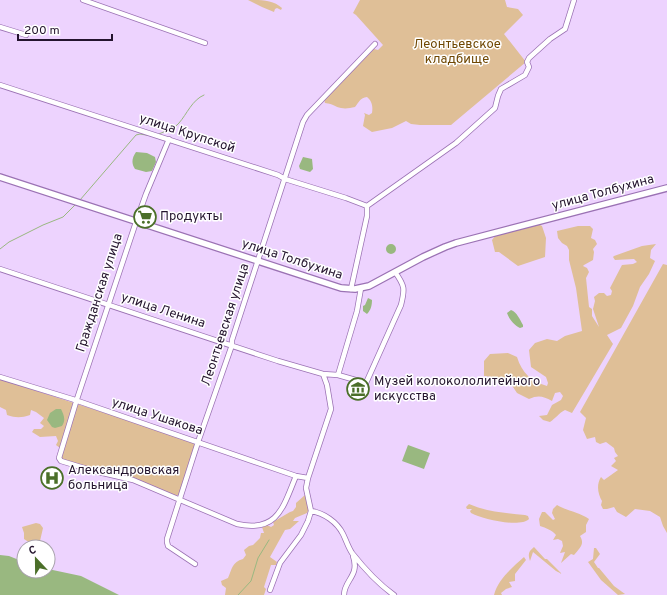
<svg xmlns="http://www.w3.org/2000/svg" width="667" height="595" font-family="Overpass,sans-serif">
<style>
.green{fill:#dfbf97}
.water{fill:#99b880}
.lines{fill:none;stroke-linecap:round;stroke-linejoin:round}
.stream{stroke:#99b880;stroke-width:1}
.minor-casing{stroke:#9b72b4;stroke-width:6}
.major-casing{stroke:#9b72b4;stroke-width:8}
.minor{stroke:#fff;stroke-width:4.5}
.major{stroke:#fff;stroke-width:5.5}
.labels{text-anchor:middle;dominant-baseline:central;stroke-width:3;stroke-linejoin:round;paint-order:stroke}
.park-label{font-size:13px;fill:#6f4702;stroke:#fff}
.street-label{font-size:13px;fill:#24142e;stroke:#fff}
.poi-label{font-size:13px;fill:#24142e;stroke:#fff;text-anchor:start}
</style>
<rect width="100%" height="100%" fill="#edd3fe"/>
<!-- green -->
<path class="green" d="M248,0C262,0 273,0 282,8L281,10L277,8L275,9L274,12L262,7Z
M360,0H505L507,7L518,9L523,15L504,34L526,62L451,125H420L411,124L406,121L392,128L372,132L363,126L365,115L364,113L369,115L372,113C373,106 372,101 367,97C360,98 359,102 355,107C350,108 346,109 341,108C335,107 334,104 325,103L324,99L374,49L378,50L383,45L356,15L353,13Z
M538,224L542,226L546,238L545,257L518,266L499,252H495L492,240L496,235Z
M578,226H590L593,229L591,238L595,240L597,244L593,249L594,252L593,260L584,265L583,266L587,268L589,272L586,278L589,307L592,309V316L599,327L593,309L595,301L594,297L599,293H604L607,296L611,295L612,291L610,288L622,265L633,264L637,262L634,259L615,260L613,257L614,256L642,246L656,244L651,250L650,258L655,261L649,274L640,287L633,306L621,328L607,335L613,344L572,413L565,410C559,413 556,418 550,422L543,420L539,416L547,415L552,405L561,400L563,396L560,392L555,393L552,401C543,396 538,395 529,399L517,393L511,384L492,377L484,376V361L490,354L508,353L517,357C522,373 531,381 547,386L548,383L546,377L531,367L529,350L535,343L547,339L557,341L565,336L582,331L576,288L569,260V250L567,246L562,243L558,238L557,231Z
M663,264L667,265V533L663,526L660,517L650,511L635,509L626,517L617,512L614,507L607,509H603L601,505L602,501C598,494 596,485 601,477L604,480L618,470L611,466L616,461L614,458L618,456L615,452L614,448L606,442L600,444L596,442L595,437L587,439L583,430L586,418L580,412Z
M0,379L74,403L60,448L56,445L58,441L56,436L40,437L32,432L34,429H41L44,426L40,423L44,418L36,412L31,410L30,415C21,418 16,418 7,415L6,410L0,407Z
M77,404L196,442L180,494L176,496L62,459L61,458Z
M305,495L309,509L307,513L295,518L293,521H299L290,529L285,530L270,557L277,562L276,565H271L264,587L266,589L264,595H225L226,588L222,585L221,581L228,578C232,569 232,562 243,559L246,555L244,550L249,546L253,545L260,538L261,533H264L262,527L267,525L271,527L274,525L273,522L290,512L293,511L296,507V503Z
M469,504C487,512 506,513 525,515L528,516L529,519C520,528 482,519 471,513L470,511L472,509H467L466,507Z
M557,505C567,511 579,512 589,519L586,525V532L580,536C585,544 580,548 574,555L571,554L561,563L565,552L560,553L563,546L562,541L558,539L553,540L556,535C552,530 546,528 540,526L539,519L542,512H545L553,520L555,519L552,513L553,509Z
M36,523L40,524L43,528L40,541L34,540L30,543L24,539V533L22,527Z
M534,547L545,559H547L562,574L556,571L533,552L530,561C528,554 528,552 534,547Z
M594,548H596L600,554L594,562L598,568H599L614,586L625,594L618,595L601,580L588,562L593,559Z
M524,557L526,560L515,574V581L509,582L512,587L506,589L501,593L502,595H494C498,579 513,567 524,557Z"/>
<!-- water -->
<path class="water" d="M136,152L147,153L155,157L156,162L152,171L146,172L135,169C131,163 132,158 136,152Z
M303,157L312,159L313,169L310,172L300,169L299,166Z
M386 249a5 5 0 1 1 10 0a5 5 0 1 1-10 0Z
M368,298L372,300C372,305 371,310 367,314L363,311V306L365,305Z
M511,310C517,312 520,320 523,325V327L520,328C514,325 509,319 507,313Z
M56,409H61C64,415 66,420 62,426L55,428L52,427L47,420L50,413Z
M408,445L430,453L424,469L402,461Z
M0,555L9,556L24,562V571H48V569L81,576L119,595H0Z"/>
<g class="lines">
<!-- stream -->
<path class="stream" d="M159,134C165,131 174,129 179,123C187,114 192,100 204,95
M80,200L136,135L140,134L152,136
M0,249L9,242L43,225L63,217L75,205
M238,595L251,581L258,558L269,540"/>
<!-- minor casing -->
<g class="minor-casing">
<path id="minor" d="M83,0L205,43
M0,27L26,35
M0,85L278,175L285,179L346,198L367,206
M169,139L146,194L136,222L76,402L59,458L61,461L94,471L133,480L237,524C278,533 283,507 296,476
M367,206L456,143L495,108L498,96L501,89L525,75L529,67L527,62L529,58L550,39L565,29L574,0
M0,269L278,361L323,374L338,375L366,383L401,305C405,289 405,286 395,272
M351,289L367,216V206
M338,375L357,311L361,288
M0,377L72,399L296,476L308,478
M311,511C324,513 337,522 343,534C346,540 348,547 352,553C363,567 380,585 394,595
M195,564L168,546L167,542V539L198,442L232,345V340L303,122L307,115L375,44
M270,590L280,563L301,535L308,521L311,511L306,488L308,478L331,409L327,385L323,374
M344,595C344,580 360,576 353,556"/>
</g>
<!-- major casing -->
<g class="major-casing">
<path id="major" d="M0,177L341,288L355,289L369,286L423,257L445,247L456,243L667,188"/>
</g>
<!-- minor -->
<use href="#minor" class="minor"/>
<!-- major -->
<use href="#major" class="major"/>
</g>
<!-- icons -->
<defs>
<g id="supermarket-ring" transform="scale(1.15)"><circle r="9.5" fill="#fff" stroke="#4b6f29" stroke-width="1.5"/><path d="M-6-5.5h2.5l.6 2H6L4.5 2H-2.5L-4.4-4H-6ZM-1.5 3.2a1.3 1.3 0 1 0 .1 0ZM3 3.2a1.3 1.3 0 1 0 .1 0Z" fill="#4b6f29"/></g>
<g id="museum-ring" transform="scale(1.15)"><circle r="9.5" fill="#fff" stroke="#4b6f29" stroke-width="1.5"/><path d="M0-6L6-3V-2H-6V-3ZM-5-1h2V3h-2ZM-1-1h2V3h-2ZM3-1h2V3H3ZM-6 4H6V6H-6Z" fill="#4b6f29"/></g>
<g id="hospital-ring" transform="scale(1.15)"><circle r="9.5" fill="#fff" stroke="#4b6f29" stroke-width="1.5"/><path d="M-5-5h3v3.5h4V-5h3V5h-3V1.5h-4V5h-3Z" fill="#4b6f29"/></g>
</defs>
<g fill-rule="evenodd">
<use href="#supermarket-ring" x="145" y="217"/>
<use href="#museum-ring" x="358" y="389"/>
<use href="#hospital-ring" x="52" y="478"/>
</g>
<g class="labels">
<!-- park labels -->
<g class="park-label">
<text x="457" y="45">Леонтьевское<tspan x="457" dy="15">кладбище</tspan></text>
</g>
<!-- street labels -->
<g class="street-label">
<text transform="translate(187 134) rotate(18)">улица Крупской</text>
<text transform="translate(603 193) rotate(-15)">улица Толбухина</text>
<text transform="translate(292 260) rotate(18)">улица Толбухина</text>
<text transform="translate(100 293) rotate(-72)">Гражданская улица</text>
<text transform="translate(163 311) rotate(18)">улица Ленина</text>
<text transform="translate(226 325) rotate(-72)">Леонтьевская улица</text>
<text transform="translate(157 417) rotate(18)">улица Ушакова</text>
</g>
<!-- poi labels -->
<g class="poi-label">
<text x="160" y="217">Продукты</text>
<text x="374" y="382">Музей колокололитейного<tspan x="374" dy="15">искусства</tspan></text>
<text x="68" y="471">Александровская<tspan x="68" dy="15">больница</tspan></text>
</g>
</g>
<!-- north arrow -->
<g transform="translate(36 559) rotate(338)"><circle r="19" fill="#ffffff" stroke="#a7a1ab"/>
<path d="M0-3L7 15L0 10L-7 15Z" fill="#4b6f29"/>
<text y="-6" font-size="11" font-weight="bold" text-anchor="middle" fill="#24142e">С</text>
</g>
<!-- scale -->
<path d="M18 34v6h94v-6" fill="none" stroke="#24142e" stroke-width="2"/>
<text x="24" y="34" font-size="12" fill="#24142e" stroke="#ffffff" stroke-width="3" paint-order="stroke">200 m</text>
</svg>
